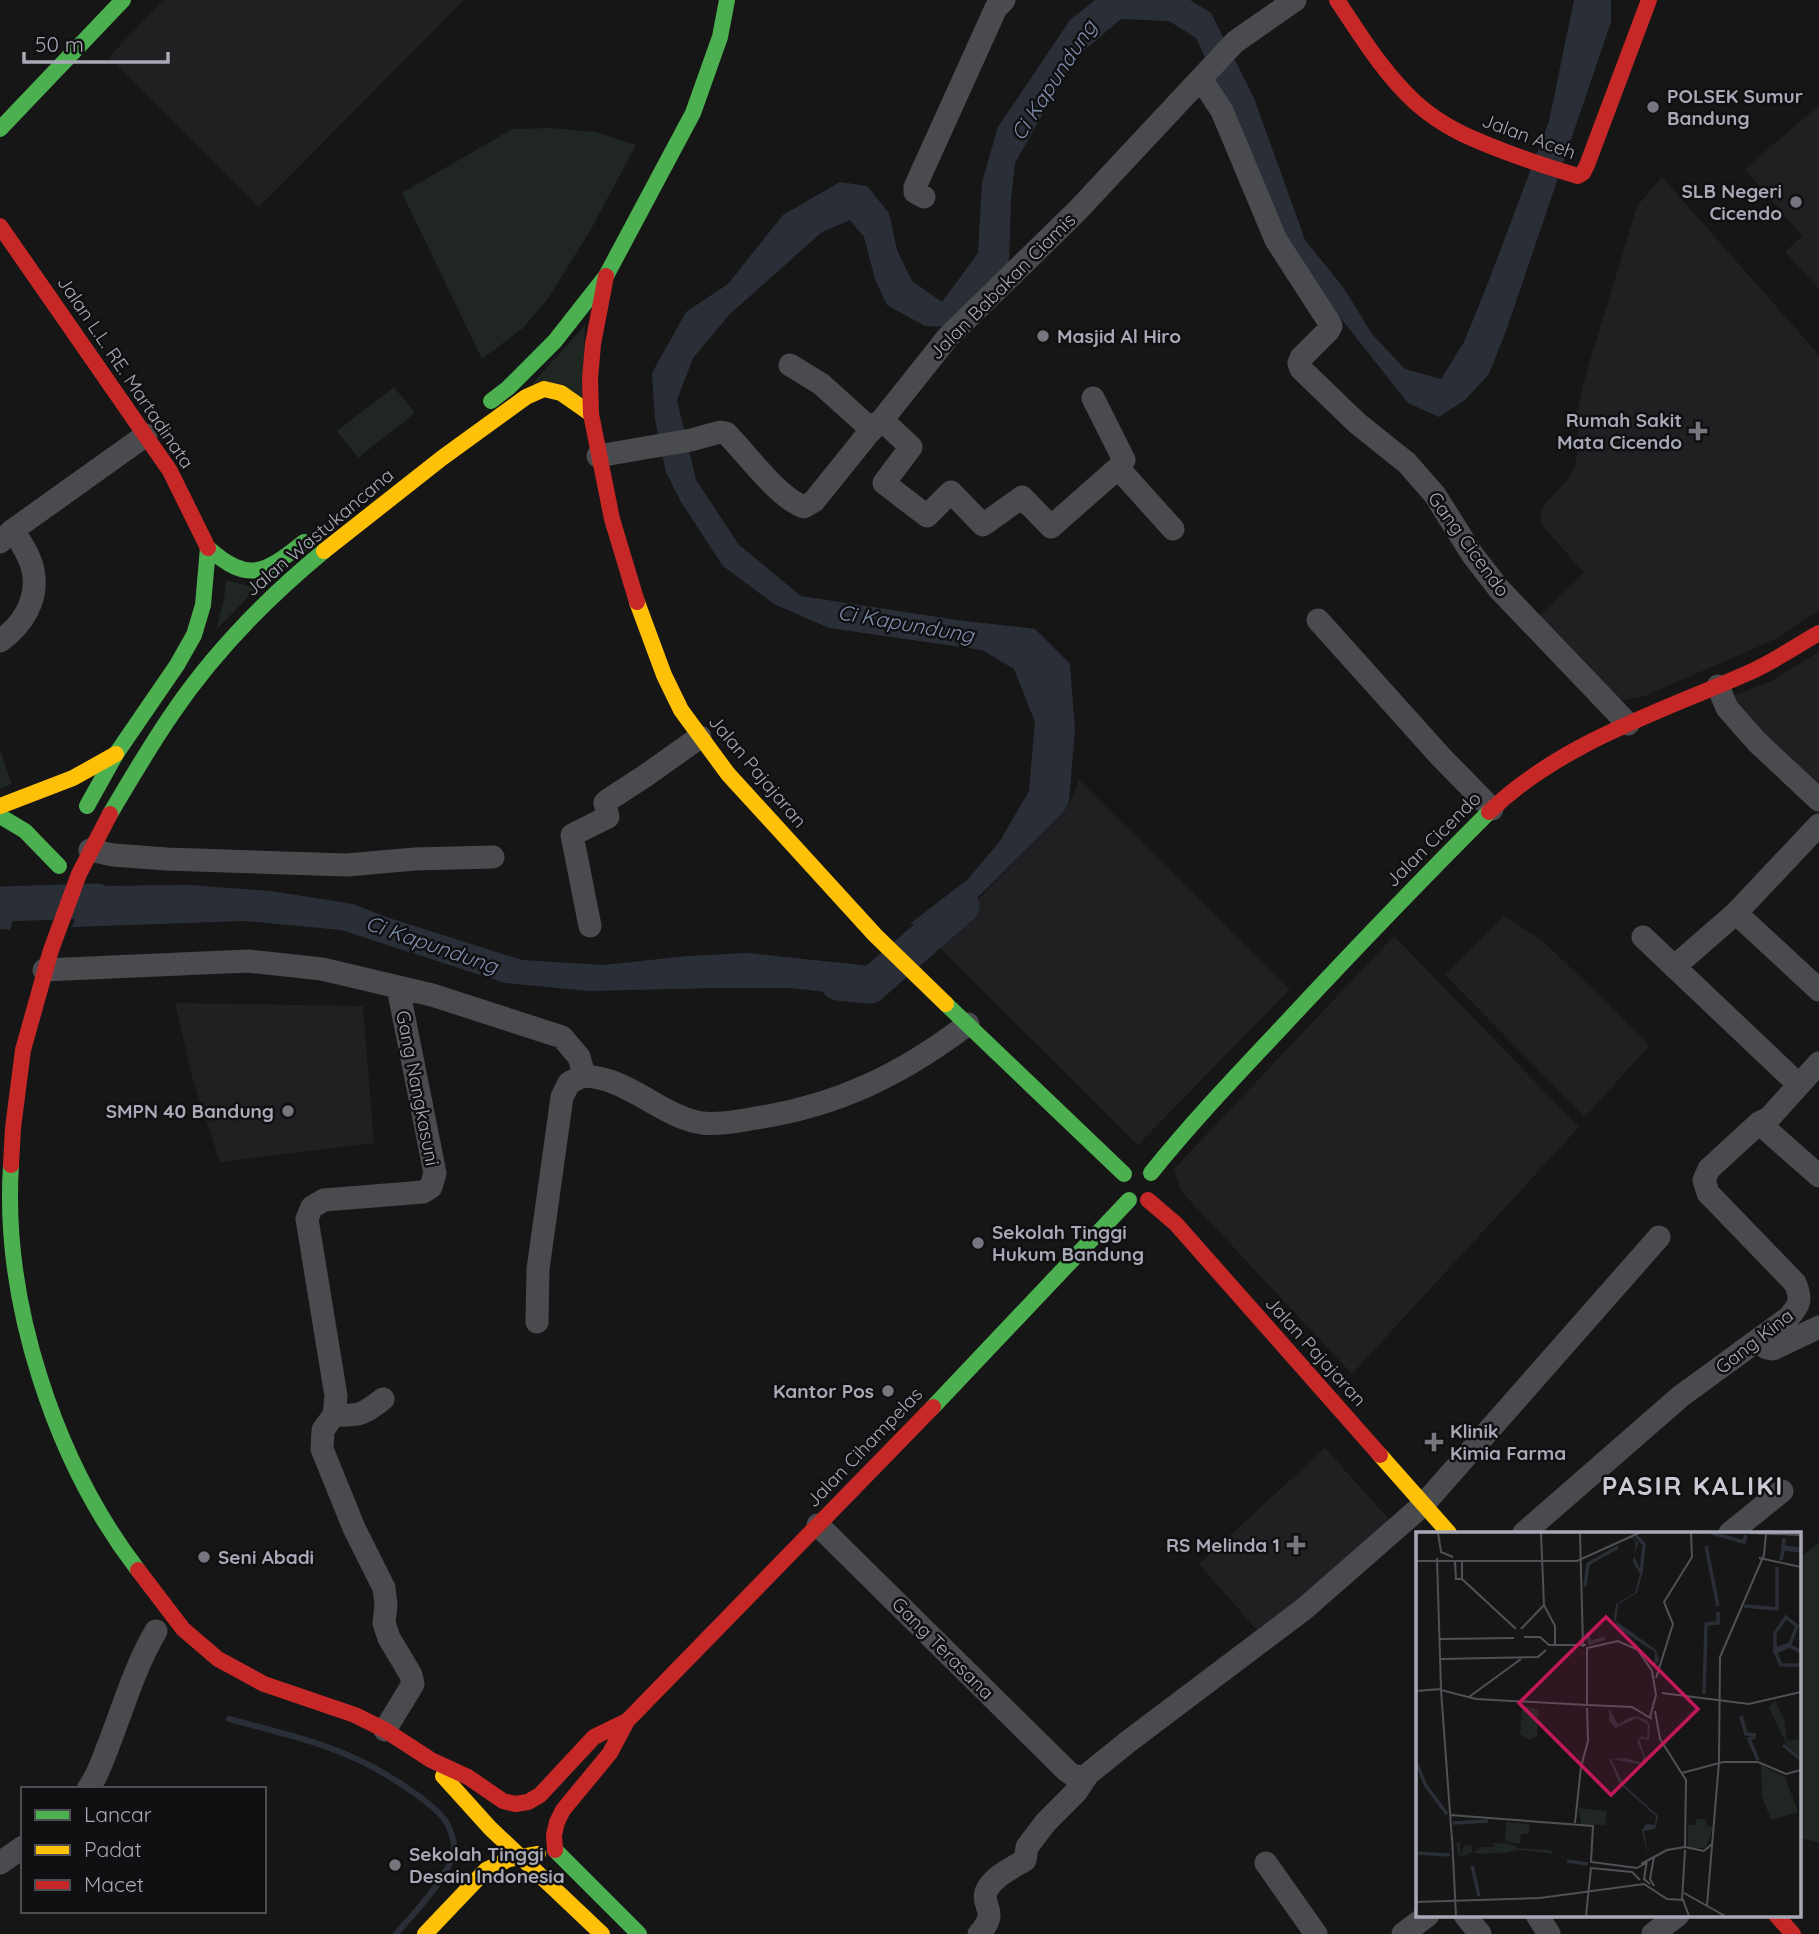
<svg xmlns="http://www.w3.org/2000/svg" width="1819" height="1934" font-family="Quicksand,sans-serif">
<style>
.built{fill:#202022}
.green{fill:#202622}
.water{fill:#2a2e37}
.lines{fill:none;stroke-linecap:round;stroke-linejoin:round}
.stream{stroke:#2a2e37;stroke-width:6}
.river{stroke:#2a2e37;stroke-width:35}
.street{stroke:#4a4b4f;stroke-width:23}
.fast{stroke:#4caf50;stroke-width:16}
.slow{stroke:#ffc107;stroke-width:16}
.jam{stroke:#c62828;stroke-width:16}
.poi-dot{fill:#75767e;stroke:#101012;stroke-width:2.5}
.labels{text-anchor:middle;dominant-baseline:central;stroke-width:5;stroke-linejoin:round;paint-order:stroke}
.poi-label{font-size:19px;font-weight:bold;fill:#a8a9b6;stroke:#101012;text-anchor:start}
.street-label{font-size:19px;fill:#a8a9b6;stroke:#101012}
.water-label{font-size:21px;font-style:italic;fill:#808fb0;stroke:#101012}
.district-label{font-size:26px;font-weight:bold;letter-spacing:2px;fill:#c8c9d2;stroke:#101012}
.inset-river{fill:none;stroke:#2a2e37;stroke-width:3.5}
.inset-road{fill:none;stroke:#505156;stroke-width:2}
.view{fill:#c2185b;fill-opacity:0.15;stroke:#c2185b;stroke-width:3.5}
.inset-edge{fill:none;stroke:#a8a9b6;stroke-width:3.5}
</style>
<rect width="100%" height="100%" fill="#161616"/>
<!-- built -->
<path class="built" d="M163,0H464L259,207L109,57Z
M1819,105V289L1785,252L1802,236L1745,169Z
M1662,177L1819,355V610L1779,637L1760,646L1642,697L1624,700L1613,696L1539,616L1584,573L1542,525L1541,511L1546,503L1569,478L1575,465L1578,451L1577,411L1584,381L1637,206Z
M1819,652V792L1730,697L1770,682Z
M1079,780L1290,989L1138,1145L936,944L1071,801Z
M1504,916L1543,941L1650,1045L1585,1117L1445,975Z
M1394,936L1579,1127L1352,1374L1181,1191L1174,1169Z
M175,1003L363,1006L374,1143L220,1162L193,1080Z
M1325,1448L1394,1525L1262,1636L1199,1564Z"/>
<!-- green -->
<path class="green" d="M550,128L596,132L636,145L590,231L547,300L523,328L482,359L402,193L512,129Z
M585,325L583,401L532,384Z
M394,387L415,413L358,458L337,431Z
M226,580L257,588L216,630L224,600Z
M0,750L12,784L0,789Z
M1819,1542V1842L1800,1838V1558Z"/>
<!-- water -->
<path class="water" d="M1095,0H1190L1211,13L1254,98L1305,240L1343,287L1372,334L1405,369L1441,379L1464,342L1486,288L1549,121L1574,0H1611V22L1506,331L1489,374L1465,400L1439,417L1408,403L1277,238L1232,117L1196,38L1169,21L1121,19L1074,59L1015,163L1011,199L1009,261L980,304L948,327L925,326L887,305L875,279L864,237L850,220L822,232L730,314L693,358L677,400L696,480L739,545L801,596L957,620L1035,629L1070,664L1075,731L1069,801L1064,811L932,943L911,923L968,879L1000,841L1029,791L1035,722L1014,669L982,650L829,628L774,604L723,566L681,502L666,472L655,420L652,373L686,312L728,284L783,215L840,182L867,186L889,213L897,250L912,281L942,302L978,253L982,182L998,127L1070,20Z
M189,885L271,891L353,904L386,917L522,960L604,965L687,956L748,953L870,966L892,987L854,995L789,988H717L589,991L505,983L341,930L245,921L72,927L90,886Z
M0,887H23L10,930L0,929Z"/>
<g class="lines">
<!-- stream -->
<path class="stream" d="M229,1719C270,1730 314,1740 352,1757C376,1767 437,1803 448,1825C450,1830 454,1840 454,1845C455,1872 413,1914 396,1934"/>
<!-- river -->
<path class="river" d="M0,904L98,901
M838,983L870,986L962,906"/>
<!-- street -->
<path class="street" d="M1201,79L1222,111L1276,240L1329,322L1331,326L1328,331L1301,358L1299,363L1301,369L1357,423L1407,463L1435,495L1472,554L1499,589L1628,724
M924,197L915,192V187L996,8L1004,0
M790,365L821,384L872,430
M1093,398L1124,460L1118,468
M882,420L911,447L884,483L927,516L951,492L983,525L1022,497L1051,527L1118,468L1173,529
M598,456L691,440L720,432L726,433C747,454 777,497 804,507L814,501L876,424L882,420L948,337L1077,211L1235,42L1295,0
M0,542L13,530L146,435
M1318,620L1441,757L1492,809
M0,641C23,625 39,599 33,570C30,555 20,542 13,530
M1718,686L1727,708L1757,742L1819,800
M90,850L113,855L167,859L347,865L415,859L493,857
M1736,913L1819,990
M590,926L572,835L608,817L605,803L608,800L645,776L700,737
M1643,937L1799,1085
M1674,967L1736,913L1819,825
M44,970L248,961L322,969L432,995L562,1037L579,1057L584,1075
M1759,1123L1819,1176
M537,1322L538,1269L562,1097L569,1083L584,1075C593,1077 602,1078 610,1081C642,1092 669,1118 702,1123C719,1125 739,1121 756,1118C837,1106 903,1074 968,1024
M1757,1341L1767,1348L1773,1349L1819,1327
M334,1415C359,1416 363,1415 383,1399
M818,1525L1067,1771L1074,1776L1086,1777
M1524,1533L1681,1396L1788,1318C1800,1305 1802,1299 1795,1283L1708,1193L1704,1180L1709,1169L1759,1123L1770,1117L1819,1063
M1730,1533L1782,1491
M385,1730L413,1684L411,1675L389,1638L384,1623L386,1605L384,1588L354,1528L322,1449L323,1430L334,1415L336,1396L307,1219L312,1207L324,1200L423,1192L431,1187L435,1173L398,988
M88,1789C97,1777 102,1762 107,1749C123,1709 134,1668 156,1631
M0,1863L23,1847
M1266,1863L1316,1934
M1465,1915L1480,1934
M1537,1915L1549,1934
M979,1934C1000,1911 981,1907 986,1892C992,1877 1012,1868 1025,1860L1027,1847L1046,1822L1076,1792L1088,1774L1129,1741L1304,1609L1424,1504L1659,1237
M1403,1934L1428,1915
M1653,1934L1678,1915"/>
<!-- fast -->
<path class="fast" d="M0,129L123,0
M491,401L508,388L555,341L606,276L693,113L720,37L727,0
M208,548C249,584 265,573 304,542
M87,806L116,754L177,665L194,635L203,605L208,548
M110,814C130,780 150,746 172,714C214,652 267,598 324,551
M0,816L25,831L59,866
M946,1004L1124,1174
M11,1165C2,1301 55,1462 138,1570
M1151,1173C1192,1122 1237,1075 1282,1027C1350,954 1418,883 1489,812
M933,1407L1129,1200
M555,1850L639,1934"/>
<!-- slow -->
<path class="slow" d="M324,551L442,458L526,397L544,389L561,393L591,414
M637,602L664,675L681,710L728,774L875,935L946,1004
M0,806L73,778L116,754
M1380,1455L1449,1533
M443,1776L490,1828L602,1934
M425,1934L486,1870L509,1859L538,1854"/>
<!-- jam -->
<path class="jam" d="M1337,0C1361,36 1384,74 1416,103C1444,128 1472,139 1506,152C1530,161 1553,169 1578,176L1583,173L1587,165L1649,0
M0,226L170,471L208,548
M606,276L593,344L590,379L591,414L612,519L637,602
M1489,812C1560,743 1660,712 1748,673C1773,662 1796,646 1819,633
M11,1165L13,1128L23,1050L51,950L79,874L110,814
M1148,1200L1176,1224L1380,1455
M138,1570L183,1629L218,1659L264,1684L355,1715L385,1730L431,1760L468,1777L503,1801L515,1804L528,1802L540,1795L594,1737L627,1721
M555,1850L554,1835L557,1822L563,1810L610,1753L627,1721L933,1407
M1776,1915L1793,1934"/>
</g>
<!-- markers -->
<g class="poi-dot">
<circle cx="1653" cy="107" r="7"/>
<circle cx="1796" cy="202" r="7"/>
<circle cx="1043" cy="336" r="7"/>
<path d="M1694.5 420.5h7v7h7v7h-7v7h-7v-7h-7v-7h7z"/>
<circle cx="288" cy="1111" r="7"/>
<circle cx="978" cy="1243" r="7"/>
<circle cx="888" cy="1391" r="7"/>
<path d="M1430.5 1431.5h7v7h7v7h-7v7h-7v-7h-7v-7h7z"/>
<path d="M1292.5 1534.5h7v7h7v7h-7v7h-7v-7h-7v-7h7z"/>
<circle cx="204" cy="1557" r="7"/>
<circle cx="395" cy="1865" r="7"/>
</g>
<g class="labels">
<!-- poi labels -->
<g class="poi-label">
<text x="1667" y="96">POLSEK Sumur<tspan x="1667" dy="22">Bandung</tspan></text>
<text x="1782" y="191" text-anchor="end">SLB Negeri<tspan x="1782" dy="22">Cicendo</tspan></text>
<text x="1057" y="336">Masjid Al Hiro</text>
<text x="1682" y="420" text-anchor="end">Rumah Sakit<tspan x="1682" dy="22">Mata Cicendo</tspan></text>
<text x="274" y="1111" text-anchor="end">SMPN 40 Bandung</text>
<text x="992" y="1232">Sekolah Tinggi<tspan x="992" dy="22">Hukum Bandung</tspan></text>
<text x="874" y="1391" text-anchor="end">Kantor Pos</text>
<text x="1450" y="1431">Klinik<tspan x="1450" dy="22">Kimia Farma</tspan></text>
<text x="1280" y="1545" text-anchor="end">RS Melinda 1</text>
<text x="218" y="1557">Seni Abadi</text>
<text x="409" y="1854">Sekolah Tinggi<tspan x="409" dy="22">Desain Indonesia</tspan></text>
</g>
<!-- street labels -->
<g class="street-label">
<text transform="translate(1529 136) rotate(20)">Jalan Aceh</text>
<text transform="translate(1002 286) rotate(-45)">Jalan Babakan Ciamis</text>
<text transform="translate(126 372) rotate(56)">Jalan L.L. RE. Martadinata</text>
<text transform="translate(319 532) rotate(-40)">Jalan Wastukancana</text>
<text transform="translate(1469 544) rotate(54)">Gang Cicendo</text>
<text transform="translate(758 771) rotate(50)">Jalan Pajajaran</text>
<text transform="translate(1433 839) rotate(-45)">Jalan Cicendo</text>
<text transform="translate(418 1088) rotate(79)">Gang Nangkasuni</text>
<text transform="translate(1754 1341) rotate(-38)">Gang Kina</text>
<text transform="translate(1316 1351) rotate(48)">Jalan Pajajaran</text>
<text transform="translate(864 1447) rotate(-46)">Jalan Cihampelas</text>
<text transform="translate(943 1648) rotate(45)">Gang Terasana</text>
</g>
<!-- water labels -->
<g class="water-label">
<text transform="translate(1053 80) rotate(-57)">Ci Kapundung</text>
<text transform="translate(906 623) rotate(10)">Ci Kapundung</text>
<text transform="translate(432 944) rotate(19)">Ci Kapundung</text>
</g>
<!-- district labels -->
<g class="district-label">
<text x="1693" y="1485">PASIR KALIKI</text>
</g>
</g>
<!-- overview -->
<g transform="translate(1416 1532)">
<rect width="385" height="385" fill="#161616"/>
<path d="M359,169L368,187L371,209L385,207V224L371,213L353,176ZM111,174L123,178L121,204L113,208L104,202L106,178ZM345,233L369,245L382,280L355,288L346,264ZM163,276L191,279L189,293L165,292ZM280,287H290V293L297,295L290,316H272V293H279ZM90,290L114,292L113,302H105L104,312L89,309ZM83,309L101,314V316L134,318L139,322L104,318L84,322L85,320L71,322L60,321H57L56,320L48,324L42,323L40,310H44L45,324L48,314L55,313L57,321L65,315H79L76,311L88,312Z" fill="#202622"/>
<path d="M212,1L222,11L218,24L226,41L221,61L202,72L200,89L240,118L243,128L238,136L239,120L202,96L198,87L200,72L219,61L224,42L217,30L220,11ZM193,176L202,193L212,186L220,184L231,188L234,194L233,208L223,207L230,227L227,233L195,227L208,253L242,284L239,297L228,299L232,324L226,298L230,292L239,293L240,284L204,252L193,227L210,226L225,231L228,225L221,209L225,204L231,206L232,193L221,186L199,196L193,189Z" fill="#2a2e37"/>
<path class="inset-river" d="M296,1L328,10L330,3M220,4L228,12L225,42M368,6L367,15L385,17M290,14L302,74M365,28L367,17L385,19M169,54L172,32L202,15M328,74L361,77V35M370,85L381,94L374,112L359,117V101ZM171,101L174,111L189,106M385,120L374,114L359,120L365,133H385M288,162L290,92L302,91V80M325,184L330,202L340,203M339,205L333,207L342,228M367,213L385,227M0,230L10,254L31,282M37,291L72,289M0,321L34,323M151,329L172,332M56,334L63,364"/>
<path class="inset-road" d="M22,1L25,20L37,25M125,1L128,73L139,94V113M164,1L167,115M333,1L385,3M343,26L385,35M0,29H161L223,1M39,30L40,47H46M46,30V47L100,97M105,97L128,73M108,105H124L133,113H170M24,107L98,106M25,127L122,125L130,118M240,146L257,92L248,70L276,25L275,1M0,159L25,157L21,26M246,161L333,172L385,160M53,165L105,127M171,173V116L202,109L222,118L236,139L240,163L234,185M171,173L216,175L236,187M239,179L244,207L270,248L269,315M266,241L307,230H342L370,242L385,238M34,283L177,294L175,330L221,336L230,331M159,291L165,235L172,209L171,176M36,304L40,384M36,308L25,158L60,167L171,173M269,315L288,319L296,312M238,325L234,347L238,354M231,328L228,347L234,352M225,332L251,318L269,315M268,361L309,384M266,368L269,318M0,370L124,366L228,352L251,367L267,368L273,384M291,374L303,230L304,125L348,23L350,1M170,384L175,336L216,340L224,348"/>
<path class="view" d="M190,85L282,177L195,263L103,171Z"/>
<rect width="385" height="385" class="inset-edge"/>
</g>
<!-- legend -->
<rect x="21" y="1787" width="245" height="126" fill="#101012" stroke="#4d4d54" stroke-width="2"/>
<rect x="35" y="1810" width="35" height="10" fill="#4caf50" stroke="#4d4d54" stroke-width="2"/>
<text x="84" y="1822" font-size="21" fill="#a8a9b6">Lancar</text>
<rect x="35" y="1845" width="35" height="10" fill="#ffc107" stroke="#4d4d54" stroke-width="2"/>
<text x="84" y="1857" font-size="21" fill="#a8a9b6">Padat</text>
<rect x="35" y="1880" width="35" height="10" fill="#c62828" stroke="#4d4d54" stroke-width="2"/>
<text x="84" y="1892" font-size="21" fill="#a8a9b6">Macet</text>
<!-- scale -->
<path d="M24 52v10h144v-10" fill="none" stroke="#a8a9b6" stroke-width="3.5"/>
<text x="35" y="52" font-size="21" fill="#a8a9b6" stroke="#101012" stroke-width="5" paint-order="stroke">50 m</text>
</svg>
